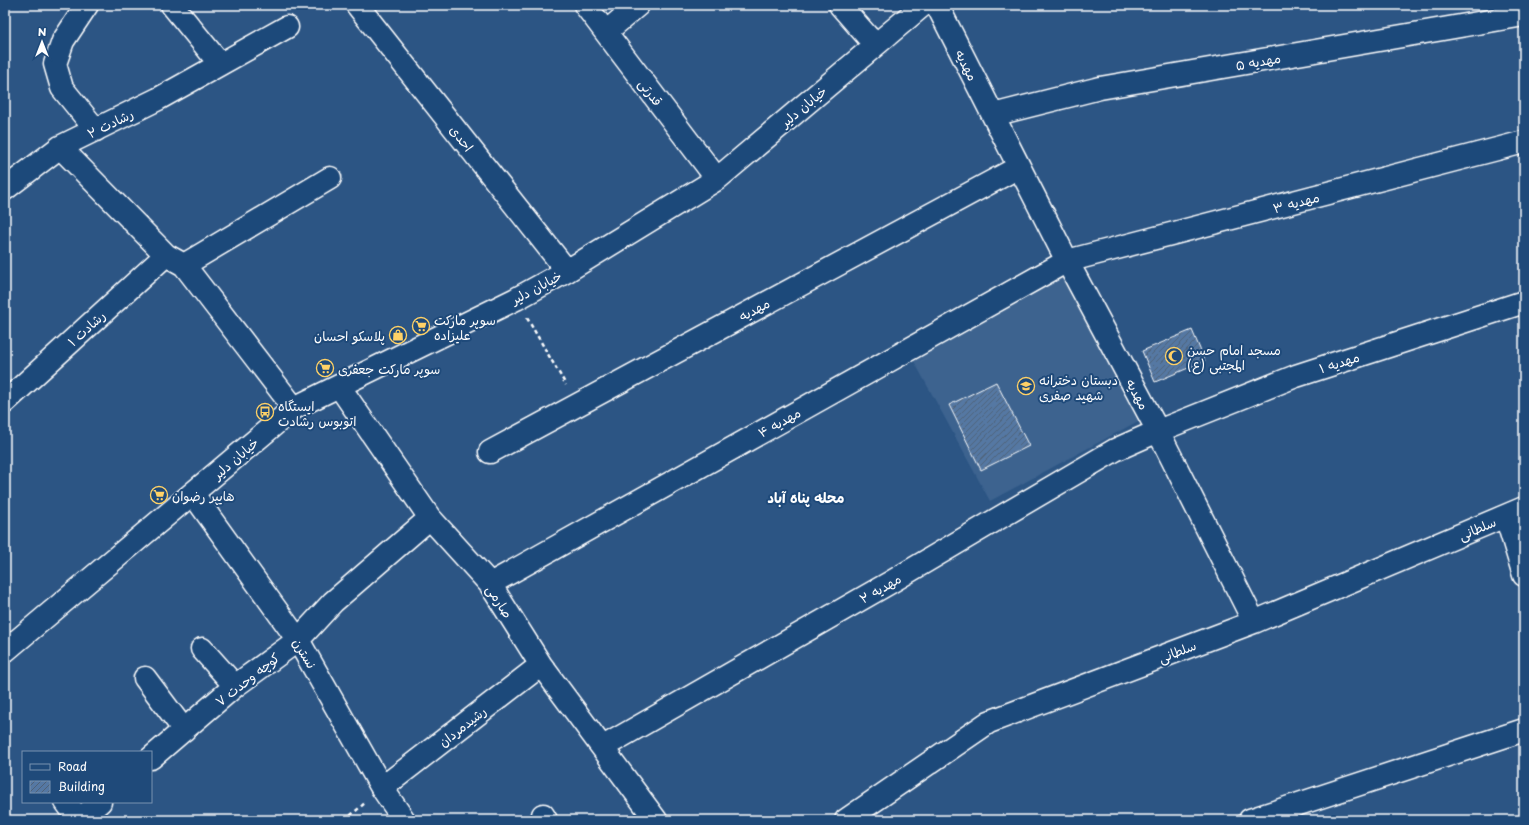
<svg xmlns="http://www.w3.org/2000/svg" width="1529" height="825" font-family="'Playpen Sans','Playpen Sans Arabic',sans-serif">
<style>
.built{fill:#3c638f}
.building{fill:url(#building-hatch);stroke:#fff}
.lines{fill:none;stroke-linecap:round;stroke-linejoin:round}
.minor-casing{stroke:#fff;stroke-width:25}
.path{stroke:#fff;stroke-width:2.5;stroke-dasharray:4 3;stroke-linecap:butt}
.minor{stroke:#1f4a7a;stroke-width:22}
.labels{text-anchor:middle;dominant-baseline:central;stroke-width:4;stroke-linejoin:round;paint-order:stroke}
.street-label{font-size:13px;fill:#fff;stroke:#1f4a7a}
.poi-label{font-size:13px;fill:#fff;stroke:#1f4a7a;text-anchor:start}
.neighbourhood-label{font-size:14px;font-weight:bold;fill:#fff;stroke:#1f4a7a}
</style>
<defs>
<pattern id="building-hatch" width="6" height="6" patternUnits="userSpaceOnUse"><rect width="6" height="6" fill="#5578a3"/><path d="M-1 1l2-2M0 6l6-6M5 7l2-2" fill="none" stroke="#506278"/></pattern>
</defs>
<rect width="100%" height="100%" fill="#2c5584"/>
<filter id="ink" filterUnits="userSpaceOnUse"><feTurbulence type="fractalNoise" baseFrequency=".025" numOctaves="2"/><feDisplacementMap in="SourceGraphic" scale="8" xChannelSelector="R" yChannelSelector="G"/><feConvolveMatrix kernelMatrix="1 2 1 2 8 2 1 2 1" color-interpolation-filters="sRGB"/></filter>
<g filter="url(#ink)">
<!-- built -->
<path class="built" d="M1062,271L1142,419L990,501L909,352Z"/>
<!-- building -->
<path class="building" d="M1192,330L1205,361L1155,382L1142,351Z
M996,382L1029,446L981,470L949,405Z"/>
<g class="lines">
<!-- minor casing -->
<g class="minor-casing">
<path id="minor" d="M87,5L63,41L55,64L62,88L96,130
M172,5L220,64
M357,5L567,271
M585,5L717,179
M840,5L875,45
M937,5L1067,261L1158,431L1254,622
M606,32L638,5
M993,115L1100,88L1524,15
M60,147L166,255L184,265L294,408
M5,189L60,147L158,99L287,27
M184,265L330,178
M339,386L430,518L490,584L541,665L656,820
M5,402L166,255
M490,452L1019,167
M193,494L298,640L382,788L404,820
M1506,516L1524,575
M490,584L1067,261L1524,142
M202,649L235,686
M5,651L294,408L516,299L567,271L717,179L923,5
M145,678L184,730
M603,747L891,582L999,518L1115,450L1158,431L1296,376L1524,302
M151,758L235,686L298,640L333,602L430,518
M382,788L541,665
M66,802L79,820L100,802
M543,815L546,820
M846,820L989,722L1254,622L1524,508
M1250,820L1524,730"/>
</g>
<!-- path -->
<path class="path" d="M527,318L566,385
M345,820L365,803"/>
<!-- minor -->
<use href="#minor" class="minor"/>
</g>
</g>
<!-- icons -->
<defs>
<g id="supermarket-ring" transform="scale(0.9)"><circle r="9.5" fill="#1f4a7a" stroke="#ffd166" stroke-width="1.5"/><path d="M-6-5.5h2.5l.6 2H6L4.5 2H-2.5L-4.4-4H-6ZM-1.5 3.2a1.3 1.3 0 1 0 .1 0ZM3 3.2a1.3 1.3 0 1 0 .1 0Z" fill="#ffd166"/></g>
<g id="shop-ring" transform="scale(0.9)"><circle r="9.5" fill="#1f4a7a" stroke="#ffd166" stroke-width="1.5"/><path d="M-5-2.5h2.3a2.7 3.5 0 0 1 5.4 0H5L5.5 6h-11ZM-1.5-2.5h3a1.5 2.3 0 0 0-3 0Z" fill="#ffd166"/></g>
<g id="mosque-ring" transform="scale(0.9)"><circle r="9.5" fill="#1f4a7a" stroke="#ffd166" stroke-width="1.5"/><path d="M3.5-4.9A6 6 0 1 0 3.5 4.9A5 5 0 1 1 3.5-4.9Z" fill="#ffd166"/></g>
<g id="school-ring" transform="scale(0.9)"><circle r="9.5" fill="#1f4a7a" stroke="#ffd166" stroke-width="1.5"/><path d="M0-5L7-2L0 1L-7-2ZM-4 1L0 2.5L4 1V4Q0 6-4 4Z" fill="#ffd166"/></g>
<g id="bus-ring" transform="scale(0.9)"><circle r="9.5" fill="#1f4a7a" stroke="#ffd166" stroke-width="1.5"/><path d="M-5-6H5V4H4V6H2V4H-2V6H-4V4H-5ZM-3.5-4V0h7V-4ZM-3.5 1.2v1.5H-2V1.2ZM2 1.2v1.5H3.5V1.2Z" fill="#ffd166"/></g>
</defs>
<g fill-rule="evenodd">
<use href="#supermarket-ring" x="421" y="326"/>
<use href="#shop-ring" x="398" y="335"/>
<use href="#mosque-ring" x="1174" y="356"/>
<use href="#supermarket-ring" x="325" y="368"/>
<use href="#school-ring" x="1026" y="386"/>
<use href="#bus-ring" x="265" y="412"/>
<use href="#supermarket-ring" x="159" y="495"/>
</g>
<g class="labels">
<!-- street labels -->
<g class="street-label">
<text transform="translate(1258 61) rotate(-10)">مهدیه ۵</text>
<text transform="translate(967 65) rotate(63)">مهدیه</text>
<text transform="translate(651 92) rotate(53)">قدرتی</text>
<text transform="translate(803 106) rotate(-40)">خیابان دلیر</text>
<text transform="translate(110 123) rotate(-26)">رشادت ۲</text>
<text transform="translate(462 138) rotate(52)">احدی</text>
<text transform="translate(1296 202) rotate(-15)">مهدیه ۳</text>
<text transform="translate(536 287) rotate(-28)">خیابان دلیر</text>
<text transform="translate(754 309) rotate(-28)">مهدیه</text>
<text transform="translate(86 328) rotate(-42)">رشادت ۱</text>
<text transform="translate(1339 362) rotate(-18)">مهدیه ۱</text>
<text transform="translate(1138 394) rotate(62)">مهدیه</text>
<text transform="translate(779 422) rotate(-29)">مهدیه ۴</text>
<text transform="translate(235 458) rotate(-41)">خیابان دلیر</text>
<text transform="translate(1477 528) rotate(-23)">سلطانی</text>
<text transform="translate(880 588) rotate(-30)">مهدیه ۲</text>
<text transform="translate(500 601) rotate(57)">صارمی</text>
<text transform="translate(1177 651) rotate(-21)">سلطانی</text>
<text transform="translate(305 653) rotate(59)">نسترن</text>
<text transform="translate(247 679) rotate(-38)">کوچه وحدت ۷</text>
<text transform="translate(462 726) rotate(-38)">رشیدمردان</text>
</g>
<!-- poi labels -->
<g class="poi-label">
<text x="434" y="319">سوپر مارکت<tspan x="434" dy="15">علیزاده</tspan></text>
<text x="385" y="335" text-anchor="end">پلاسکو احسان</text>
<text x="1187" y="349">مسجد امام حسن<tspan x="1187" dy="15">المجتبی (ع)</tspan></text>
<text x="338" y="368">سوپر مارکت جعفری</text>
<text x="1039" y="379">دبستان دخترانه<tspan x="1039" dy="15">شهید صفری</tspan></text>
<text x="278" y="405">ایستگاه<tspan x="278" dy="15">اتوبوس رشادت</tspan></text>
<text x="172" y="495">هایپر رضوان</text>
</g>
<!-- neighbourhood labels -->
<g class="neighbourhood-label">
<text x="806" y="497">محله پناه آباد</text>
</g>
</g>
<!-- margin -->
<rect width="1529" height="825" fill="none" stroke="#1f4a7a" stroke-width="20"/>
<rect x="10" y="10" width="1509" height="805" fill="none" stroke="#fff" stroke-width="1.5" filter="url(#ink)"/>
<!-- legend -->
<rect x="22" y="751" width="130" height="52" fill="#1f4a7a" stroke="#7992af"/>
<rect x="30" y="764" width="20" height="6" fill="#1f4a7a" stroke="#7992af"/>
<text x="58" y="771" font-size="12" fill="#ffffff">Road</text>
<rect x="30" y="781" width="20" height="12" fill="url(#building-hatch)" stroke="#7992af"/>
<text x="58" y="791" font-size="12" fill="#ffffff">Building</text>
<!-- north arrow -->
<g transform="translate(42 42)" stroke="#1f4a7a" stroke-width="3" paint-order="stroke">
<path d="M0-3L7 15L0 10L-7 15Z" fill="#ffffff"/>
<text y="-6" font-size="11" font-weight="bold" text-anchor="middle" fill="#ffffff">N</text>
</g>
</svg>
